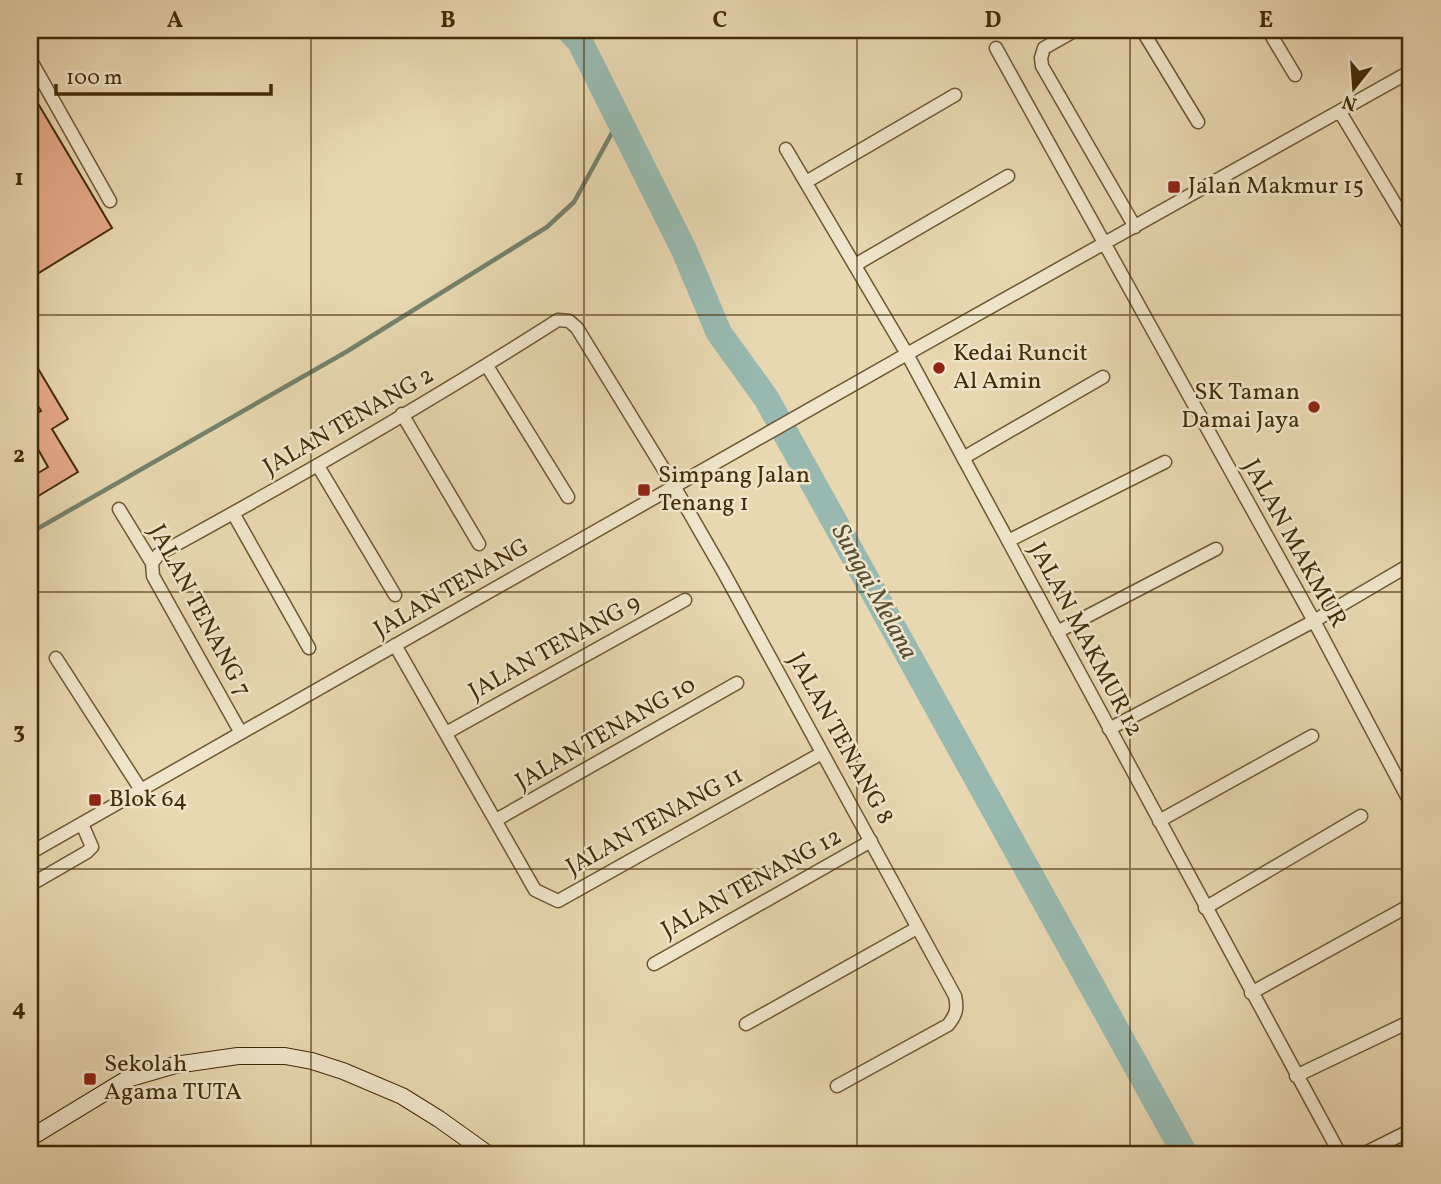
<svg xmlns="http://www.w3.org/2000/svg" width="1441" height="1184" font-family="Vollkorn,serif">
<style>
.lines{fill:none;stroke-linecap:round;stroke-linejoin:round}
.stream{stroke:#75816c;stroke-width:4.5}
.river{stroke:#97b9af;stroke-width:26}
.building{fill:#e6a98a;stroke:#422c08;stroke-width:2}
.street-casing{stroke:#6c5732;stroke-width:15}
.secondary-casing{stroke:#422c08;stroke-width:18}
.street{stroke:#f0e5cc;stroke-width:12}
.secondary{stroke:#f0e5cc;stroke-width:16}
.grid{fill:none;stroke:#422c08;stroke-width:2;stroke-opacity:0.55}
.poi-dot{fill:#8f2418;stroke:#f0e5cc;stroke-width:2.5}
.labels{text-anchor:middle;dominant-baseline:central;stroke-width:5;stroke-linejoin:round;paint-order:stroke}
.poi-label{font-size:24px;fill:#422c08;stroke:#f0e5cc;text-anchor:start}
.street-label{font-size:24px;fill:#422c08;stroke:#f0e5cc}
.water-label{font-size:26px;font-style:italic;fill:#574f32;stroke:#f0e5cc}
.neatline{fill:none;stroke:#422c08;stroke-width:2.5}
.grid-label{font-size:23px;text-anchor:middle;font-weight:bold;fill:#422c08}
</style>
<rect width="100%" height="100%" fill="#e8d7b1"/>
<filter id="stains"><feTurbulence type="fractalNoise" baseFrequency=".00286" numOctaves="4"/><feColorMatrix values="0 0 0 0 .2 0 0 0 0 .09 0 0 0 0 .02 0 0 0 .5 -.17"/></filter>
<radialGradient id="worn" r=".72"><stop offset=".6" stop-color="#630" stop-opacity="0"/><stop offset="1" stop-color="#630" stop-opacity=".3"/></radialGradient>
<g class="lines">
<!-- stream -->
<path class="stream" d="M30,533L346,352L547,227L574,202L619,120"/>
<!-- river -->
<path class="river" d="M569,30L580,42L684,250L719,333L766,398L1185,1154"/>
</g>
<!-- building -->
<path class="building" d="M30,90L112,228L37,274L30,261Z
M30,355L68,419L52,429L78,472L30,501V478L48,467L30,435V418L41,411L30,393Z"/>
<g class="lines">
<!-- street casing -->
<g class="street-casing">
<path id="street" d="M1076,30L1044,48L1041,58L1042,66L1135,227
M1142,30L1198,122
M1268,30L1295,75
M996,48L1314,621L1411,804
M30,59L110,201
M1340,112L1411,230
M786,149L907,354L1340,1154
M806,182L955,95
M855,265L1008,176
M487,366L568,497
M402,414L479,544
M963,458L1103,377
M318,466L395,595
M119,509L152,563L153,576L241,733
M233,513L309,648
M1008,541L1165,462
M152,563L159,554C294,480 428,403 558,320L569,321L577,328L674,486L724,573L955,996C958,1009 956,1015 948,1025L837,1086
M1057,632L1216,549
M395,645L535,890L558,901L822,753
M56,658L141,790
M1109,729L1314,621L1411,564
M446,733L685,600
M496,820L737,683
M1159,821L1312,736
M30,853L907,354L1411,71
M30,885L87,852L92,847L82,824
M1205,908L1361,816
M654,964L871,841
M1251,993L1405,908
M746,1024L917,928
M1296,1076L1411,1021
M1363,1154L1411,1130"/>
</g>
<!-- secondary casing -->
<g class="secondary-casing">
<path id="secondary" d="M30,1138L127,1079L175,1065L238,1056H285L312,1061L343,1071L402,1096L439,1119L488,1154"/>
</g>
<!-- street -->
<use href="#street" class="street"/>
<!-- secondary -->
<use href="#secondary" class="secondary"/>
</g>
<!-- grid -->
<path class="grid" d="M311,30V1154M584,30V1154M857,30V1154M1130,30V1154M30,315H1411M30,592H1411M30,869H1411"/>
<!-- markers -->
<g class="poi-dot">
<rect x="1167" y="180" width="14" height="14" rx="3.5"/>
<circle cx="939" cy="368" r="7"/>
<circle cx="1314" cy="407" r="7"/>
<rect x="637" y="483" width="14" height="14" rx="3.5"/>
<rect x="88" y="793" width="14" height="14" rx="3.5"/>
<rect x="83" y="1072" width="14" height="14" rx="3.5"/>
</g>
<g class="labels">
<!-- poi labels -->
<g class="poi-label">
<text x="1188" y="187">Jalan Makmur 15</text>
<text x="953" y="354">Kedai Runcit<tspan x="953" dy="28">Al Amin</tspan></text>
<text x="1300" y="393" text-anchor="end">SK Taman<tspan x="1300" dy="28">Damai Jaya</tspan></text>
<text x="658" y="476">Simpang Jalan<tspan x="658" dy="28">Tenang 1</tspan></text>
<text x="109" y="800">Blok 64</text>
<text x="104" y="1065">Sekolah<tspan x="104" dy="28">Agama TUTA</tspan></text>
</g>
<!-- street labels -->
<g class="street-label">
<text transform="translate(349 422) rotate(-30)">JALAN TENANG 2</text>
<text transform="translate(1294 544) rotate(61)">JALAN MAKMUR</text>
<text transform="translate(452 589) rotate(-30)">JALAN TENANG</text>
<text transform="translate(199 611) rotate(62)">JALAN TENANG 7</text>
<text transform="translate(1085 640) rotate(62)">JALAN MAKMUR 12</text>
<text transform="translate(555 648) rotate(-29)">JALAN TENANG 9</text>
<text transform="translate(606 734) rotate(-30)">JALAN TENANG 10</text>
<text transform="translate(840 739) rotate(61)">JALAN TENANG 8</text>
<text transform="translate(655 822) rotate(-29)">JALAN TENANG 11</text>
<text transform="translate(752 884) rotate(-29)">JALAN TENANG 12</text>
</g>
<!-- water labels -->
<g class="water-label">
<text transform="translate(874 592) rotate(61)">Sungai Melana</text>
</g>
</g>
<!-- margin -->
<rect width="1441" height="1184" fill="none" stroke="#e8d7b1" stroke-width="77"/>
<!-- north arrow -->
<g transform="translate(1354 88) rotate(197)" stroke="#f0e5cc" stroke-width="5" paint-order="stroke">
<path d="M0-5L12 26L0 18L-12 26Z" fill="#422c08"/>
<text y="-10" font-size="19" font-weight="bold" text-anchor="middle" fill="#422c08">N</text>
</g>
<!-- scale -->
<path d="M56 84v10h215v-10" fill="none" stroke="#422c08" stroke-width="3.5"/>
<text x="66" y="84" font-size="21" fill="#422c08" stroke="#f0e5cc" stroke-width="5" paint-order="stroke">100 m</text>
<rect x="38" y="38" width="1364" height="1108" class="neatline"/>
<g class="grid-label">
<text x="175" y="27">A</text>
<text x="448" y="27">B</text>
<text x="720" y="27">C</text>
<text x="993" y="27">D</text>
<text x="1266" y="27">E</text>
<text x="19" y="185">1</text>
<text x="19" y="462">2</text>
<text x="19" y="738">3</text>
<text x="19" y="1015">4</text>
</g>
<rect width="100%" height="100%" filter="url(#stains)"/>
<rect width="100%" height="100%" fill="url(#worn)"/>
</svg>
